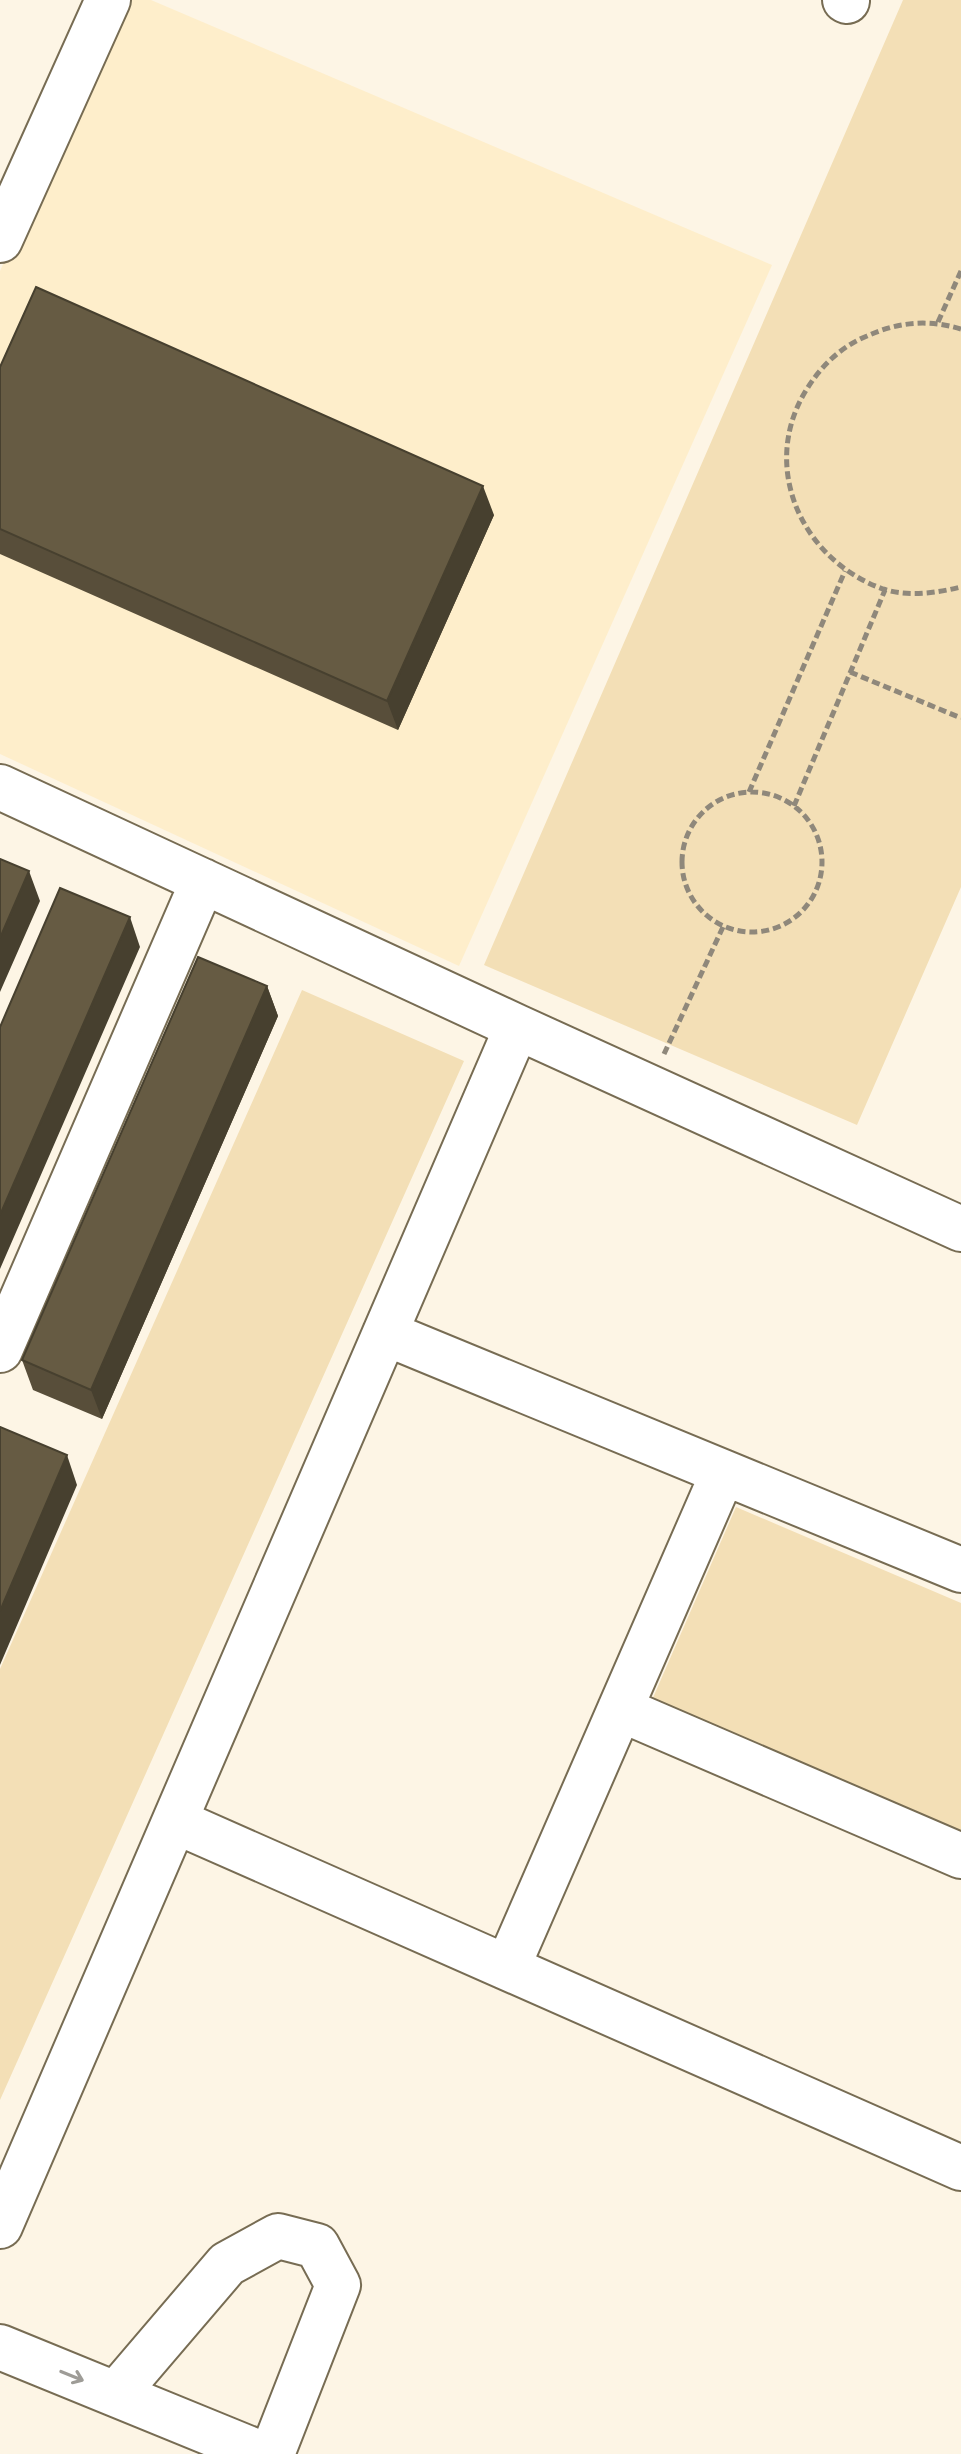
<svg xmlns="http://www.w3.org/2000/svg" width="961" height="2454" font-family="Overpass,sans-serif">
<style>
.built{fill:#feeecb}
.green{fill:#f3dfb6}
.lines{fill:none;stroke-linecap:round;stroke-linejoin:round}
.minor-casing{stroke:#776c53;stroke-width:48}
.path{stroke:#8f887b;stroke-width:5;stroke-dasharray:8 4;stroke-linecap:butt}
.minor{stroke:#fff;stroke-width:44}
.wall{fill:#584e3a}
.shaded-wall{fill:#47402f}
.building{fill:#665b43;stroke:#47402f;stroke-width:2}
.oneway{stroke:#9e9c97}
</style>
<rect width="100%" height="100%" fill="#fdf5e5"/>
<!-- built -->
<path class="built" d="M118,0H151L772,265L459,966L0,754V271Z"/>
<!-- green -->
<path class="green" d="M903,0H961V887L857,1125L484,965Z
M302,990L464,1061L0,2100V1669Z
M736,1507L961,1603V1832L652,1700Z"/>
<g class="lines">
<!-- minor casing -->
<g class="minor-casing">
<path id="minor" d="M845,0L847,1
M0,240L108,0
M0,787L517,1027L961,1229
M385,1333L961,1570
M0,1350L203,881
M620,1709L961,1856
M175,1821L961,2168
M508,1966L723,1473
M0,2226L517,1027
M0,2347L262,2454
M116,2394L227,2264L278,2236L317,2246L338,2285L272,2454"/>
</g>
<!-- path -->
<path class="path" d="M938,322L961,271
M961,329C928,319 898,322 867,336C840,347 820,367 805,392C760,468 802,560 883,589C908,597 936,593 961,587
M850,672L961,718
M682 862a70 70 0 1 1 140 0a70 70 0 1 1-140 0Z
M749,792L845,571
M794,806L885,590
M664,1054L723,927"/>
<!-- minor -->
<use href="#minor" class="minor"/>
</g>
<!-- wall -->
<path class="wall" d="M0,367L494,515L398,730L0,554Z
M267,986L278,1016L102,1419L33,1390L22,1360Z"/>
<!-- shaded-wall -->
<path class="shaded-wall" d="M483,486L494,515L398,730L387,701Z
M29,871L40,901L0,992V938Z
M130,917L140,947L0,1269V1215Z
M267,986L278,1016L102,1419L91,1390Z
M67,1455L77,1485L0,1665V1611Z"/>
<!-- building -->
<path class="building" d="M36,287L483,486L387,701L0,529V367Z
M0,859L29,871L0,938Z
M60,888L130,917L0,1215V1027Z
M198,957L267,986L91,1390L22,1360Z
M0,1427L67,1455L0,1611Z"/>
<!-- one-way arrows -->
<defs><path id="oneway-shaft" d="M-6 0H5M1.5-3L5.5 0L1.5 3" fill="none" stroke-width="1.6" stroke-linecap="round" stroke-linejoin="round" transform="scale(2)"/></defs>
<use class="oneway" href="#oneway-shaft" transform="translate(72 2376) rotate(22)"/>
</svg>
